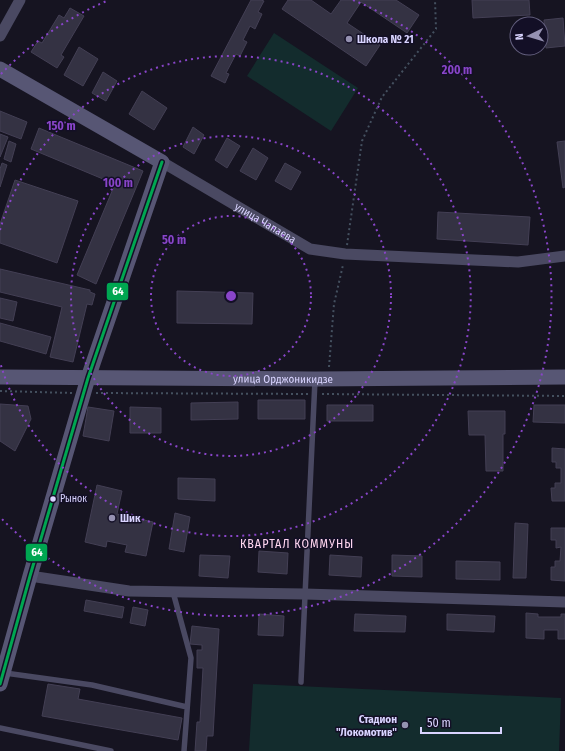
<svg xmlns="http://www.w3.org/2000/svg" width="565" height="751" font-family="'Fira Sans Condensed',sans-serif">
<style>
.green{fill:#132c2d}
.building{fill:#343243;stroke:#433f54}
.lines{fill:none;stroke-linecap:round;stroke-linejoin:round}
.path{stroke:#44505f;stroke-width:2;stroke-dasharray:2 3;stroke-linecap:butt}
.lane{stroke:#4a4962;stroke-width:5.5}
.street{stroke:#4a4962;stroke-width:11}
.secondary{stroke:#575674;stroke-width:15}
.bus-1-casing{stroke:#130f26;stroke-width:6}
.bus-1{stroke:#00a651;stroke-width:3}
.ring{fill:none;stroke:#8945c9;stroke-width:2;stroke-dasharray:2 4}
.poi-dot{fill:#9591b1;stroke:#130f26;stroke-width:1.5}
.bus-dot{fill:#d9d4ff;stroke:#130f26;stroke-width:1.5}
.labels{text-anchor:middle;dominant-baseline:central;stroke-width:3;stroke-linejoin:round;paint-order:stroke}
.bus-label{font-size:10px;fill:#d9d4ff;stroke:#130f26;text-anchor:start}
.poi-label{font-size:11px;font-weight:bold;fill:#d9d4ff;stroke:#130f26;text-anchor:start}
.street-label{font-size:11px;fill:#d9d4ff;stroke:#130f26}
.neighbourhood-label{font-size:12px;letter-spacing:1px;fill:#ffd6f0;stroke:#130f26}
.centre{fill:#8945c9;stroke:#130f26;stroke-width:2}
.ring-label{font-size:12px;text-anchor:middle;font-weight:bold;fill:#8945c9;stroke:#130f26;stroke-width:3;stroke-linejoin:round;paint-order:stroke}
.line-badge{stroke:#130f26;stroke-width:1.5}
.badge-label{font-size:11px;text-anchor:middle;font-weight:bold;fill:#fff}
</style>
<rect width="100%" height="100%" fill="#161421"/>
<!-- green -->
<path class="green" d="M274,33L358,88L331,131L247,76Z
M253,684L561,698L559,751H249Z"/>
<!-- building -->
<path class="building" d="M251,0H261L264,1L258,12L262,14L255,29L250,26L243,40L247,42L240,56L236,54L226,73L229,74L225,83L211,76Z
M288,0H311L331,14L341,0H396L419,15L407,33L361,2L347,23L380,45L366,66L282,9Z
M472,0H529L530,15L473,18Z
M70,8L84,16L61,55L64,57L57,68L31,52L38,41L42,43L59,15L64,18Z
M563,18L565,46L546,48L544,20Z
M79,47L98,59L83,86L64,75Z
M103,72L117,81L106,101L92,93Z
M142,91L167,108L154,130L129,114Z
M0,111L27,122L21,139L0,131Z
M193,127L204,135L194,154L183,147Z
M39,128L143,171L96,284L77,275L115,184L31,149Z
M0,134L8,137L0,157Z
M227,138L240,146L227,168L215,160Z
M9,141L16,144L11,162L4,159Z
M565,141V187L563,188L557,142Z
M253,148L268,158L256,180L240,171Z
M2,163L7,165L0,187V169Z
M285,163L301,172L291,190L275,181Z
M15,180L78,201L57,263L0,243V224Z
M438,212L530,217L528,245L437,239Z
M0,269L90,290V292L95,294L92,305L87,304L73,362L50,357L62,307L0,292Z
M177,291L253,293L252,324L177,323Z
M0,298L17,302L13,321L0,318Z
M0,323L51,337L46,354L0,341Z
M258,400H305V419H258Z
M238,402V419L191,420V403Z
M0,404L28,406L31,419L15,451L0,441Z
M327,405H373V421H327Z
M534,405H565V423L533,422Z
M88,407L114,411L109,441L83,436Z
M130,407L161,408V433H130Z
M468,411H505V434H503V471H486L485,435H469Z
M552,448L565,449V501H552L551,488H555V483H561V468H556V462H552Z
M178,478L215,479V501L178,499Z
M97,485L122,491L117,514L153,522L146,556L125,552L127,545L107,541L106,547L85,542Z
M175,513L190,517L184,552L169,549Z
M515,523L528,524L526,578H513Z
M551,528H565V581L551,580V567H555V561H560L561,547L556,548V540H551Z
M259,551L288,553L287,574L258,572Z
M200,555L230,556L228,578L199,576Z
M330,555L362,557L361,577L329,575Z
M392,555L422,556V577L392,576Z
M456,561L500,562V580L456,579Z
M86,600L124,607L122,618L84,611Z
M133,607L148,610L145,626L130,623Z
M526,613L538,614V617H561V614H565V639H558V630H544V639L526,638Z
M259,614L284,616L283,636L258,635Z
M355,614L406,616L405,632L354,631Z
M447,614L495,616L494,632L447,630Z
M192,626L219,629L213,736H207L206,751H195L197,722H200L203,668H197V650H202V645L190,644Z
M48,684L80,689L78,699L182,718L178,740L42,716Z"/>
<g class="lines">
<!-- path -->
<path class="path" d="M347,245L362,141L382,97L436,29L435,0
M329,367L334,304L343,265
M0,391L72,393
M96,393L308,394
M322,394L565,396"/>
<!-- lane -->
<path class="lane" d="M173,592L191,658L184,751
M5,673L92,685L187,707
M301,682L315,380
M0,728L111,751"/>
<!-- street -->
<g class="street">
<path d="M0,36L20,0"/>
<path id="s1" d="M162,162L310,249L345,254L518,262L565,256"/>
<path d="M30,576L129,591L305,594L565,602"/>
</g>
<!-- secondary -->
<g class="secondary">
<path d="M0,69L162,162L88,378L30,576L0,684"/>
<path id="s2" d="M0,377L315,379L565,377"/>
</g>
<!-- bus-1 casing -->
<g class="bus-1-casing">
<path id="bus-1" d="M0,684L30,576L88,378L162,162"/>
</g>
<!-- bus-1 -->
<use href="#bus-1" class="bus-1"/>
</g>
<!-- distance rings -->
<g class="ring">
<circle cx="231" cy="296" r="80"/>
<circle cx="231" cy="296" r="160"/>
<path d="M0 230A240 240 0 1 1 0 362"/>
<path d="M1 74A320 320 0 0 1 109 0M353 0A320 320 0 1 1 1 518"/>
</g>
<!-- markers -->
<g class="poi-dot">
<circle cx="349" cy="39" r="4"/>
<circle cx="112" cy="518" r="4"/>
<circle cx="405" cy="725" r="4"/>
</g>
<circle class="bus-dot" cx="53" cy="499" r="3.5"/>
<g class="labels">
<!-- bus labels -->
<g class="bus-label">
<text x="60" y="499">Рынок</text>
</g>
<!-- poi labels -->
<g class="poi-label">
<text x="357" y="39">Школа № 21</text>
<text x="120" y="518">Шик</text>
<text x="397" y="719" text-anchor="end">Стадион<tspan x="397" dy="13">"Локомотив"</tspan></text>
</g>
<!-- street labels -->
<g class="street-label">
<text stroke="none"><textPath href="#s1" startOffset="120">улица Чапаева</textPath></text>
<text stroke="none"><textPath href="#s2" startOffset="283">улица Орджоникидзе</textPath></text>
</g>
<!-- neighbourhood labels -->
<g class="neighbourhood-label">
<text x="297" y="544">КВАРТАЛ КОММУНЫ</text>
</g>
</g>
<circle cx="231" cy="296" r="6" class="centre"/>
<g class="ring-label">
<text x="457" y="74">200 m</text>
<text x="61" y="130">150 m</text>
<text x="118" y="187">100 m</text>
<text x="174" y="244">50 m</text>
</g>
<g class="line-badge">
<rect x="106" y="282" width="23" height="19" rx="4" fill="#00a651"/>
<rect x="25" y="543" width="23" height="19" rx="4" fill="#00a651"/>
</g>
<g class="badge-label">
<text x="118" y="295">64</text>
<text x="37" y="556">64</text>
</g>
<!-- north arrow -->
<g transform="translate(529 36) rotate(265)"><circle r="19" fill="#130f26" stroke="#625e7d"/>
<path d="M0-3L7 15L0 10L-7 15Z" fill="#9591b1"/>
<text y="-6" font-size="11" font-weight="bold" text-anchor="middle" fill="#d9d4ff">N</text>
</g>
<!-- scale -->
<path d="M421 727v6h80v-6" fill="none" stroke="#d9d4ff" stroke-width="2"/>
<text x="427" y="727" font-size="12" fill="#d9d4ff" stroke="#130f26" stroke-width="3" paint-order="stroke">50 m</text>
</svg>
